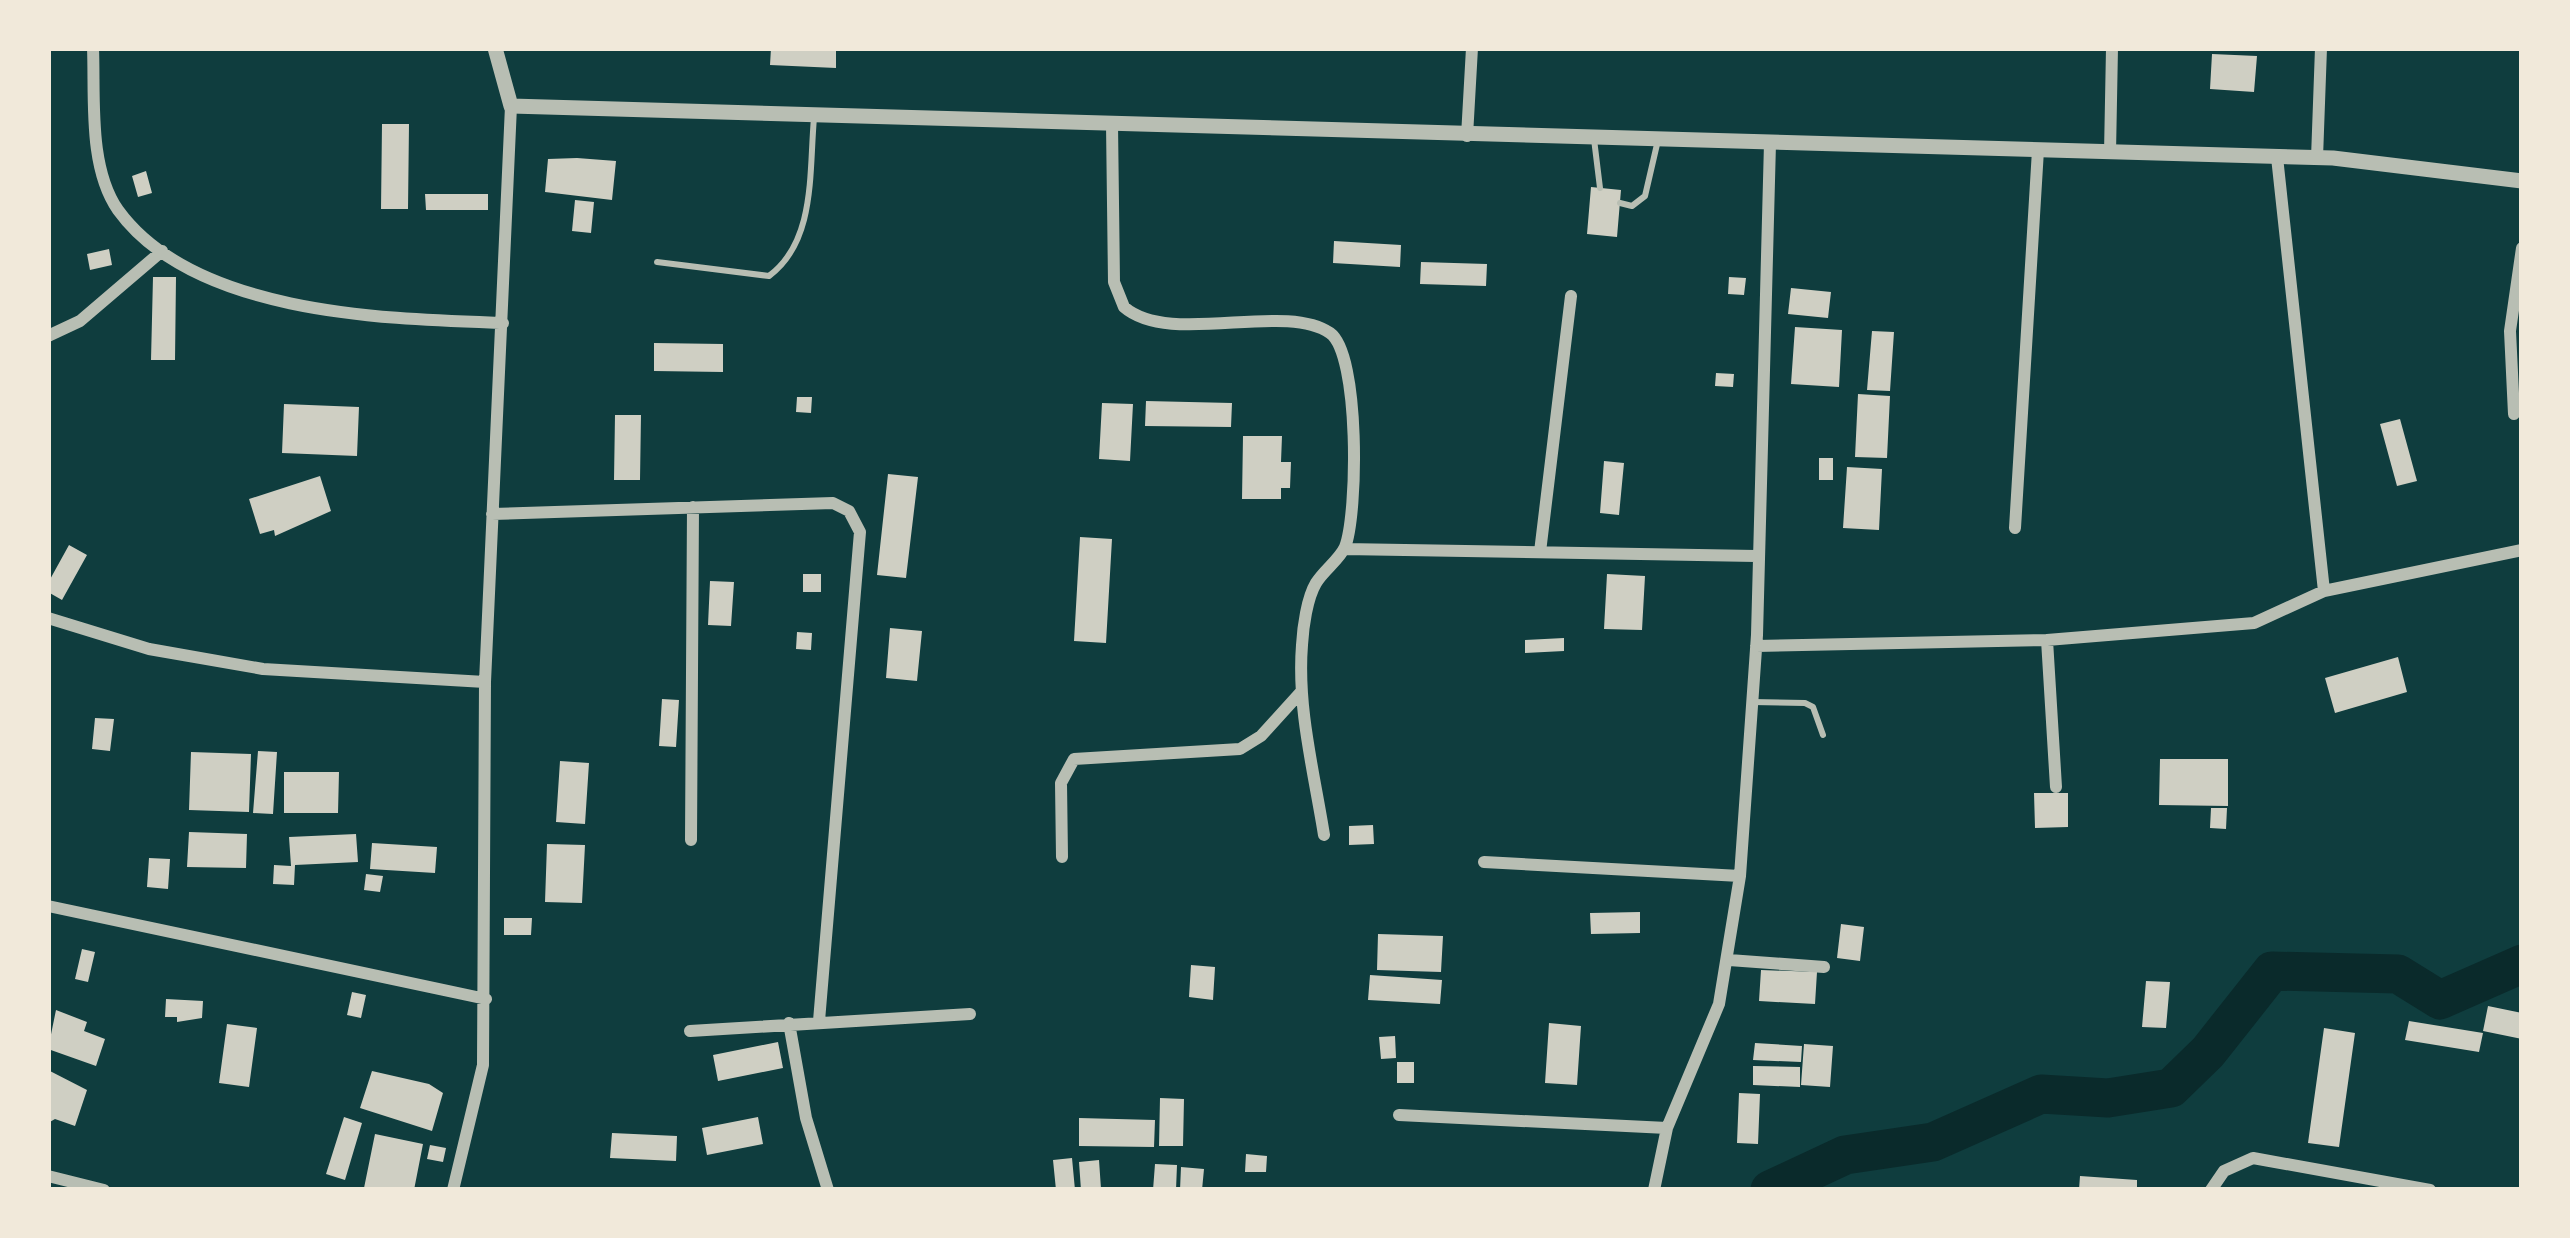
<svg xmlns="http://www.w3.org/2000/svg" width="2570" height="1238" font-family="'Space Grotesk',sans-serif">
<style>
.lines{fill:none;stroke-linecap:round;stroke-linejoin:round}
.river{stroke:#0a2a2b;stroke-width:39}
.building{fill:#cfcfc3}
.service{stroke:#b8beb3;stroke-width:6}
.minor{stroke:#b8beb3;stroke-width:12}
.tertiary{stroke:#b8beb3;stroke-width:15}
</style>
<rect width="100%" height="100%" fill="#0f3d3e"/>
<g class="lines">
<!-- river -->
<path class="river" d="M1770,1190L1845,1155L1933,1142L2041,1094L2108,1098L2171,1088L2208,1052L2272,971L2398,974L2440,1000L2522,964"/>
</g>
<!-- building -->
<path class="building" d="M771,48H836V68L770,65Z
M2212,54L2257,56L2254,92L2210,89Z
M382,124H409L408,209H381Z
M577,158L616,161L612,200L545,192L548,159Z
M146,171L152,193L138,197L132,176Z
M1591,187L1621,190L1617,237L1587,234Z
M425,194H488V210H426Z
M575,200L594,202L591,233L572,231Z
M1334,241L1401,245L1400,267L1333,263Z
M109,249L112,265L90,270L87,254Z
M1421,262L1487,264L1486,286L1420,284Z
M153,277H176L175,360H151Z
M1729,277L1746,278L1744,295L1728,294Z
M1791,288L1831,292L1828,318L1788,314Z
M1795,327L1842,330L1839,387L1791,384Z
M1872,331L1894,332L1890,391L1867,390Z
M654,343L723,344V372L654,371Z
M1716,373L1734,374L1733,387L1715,386Z
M1858,394L1890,396L1887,458L1855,457Z
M797,397H812L811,413L796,412Z
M1146,401L1232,403L1231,427L1145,426Z
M1102,403L1133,404L1130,461L1099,459Z
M284,404L359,407L357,456L282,453Z
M615,415H641L640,480H614Z
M2400,419L2417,481L2397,486L2380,424Z
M1243,436H1282L1281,462H1291L1290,488H1281V499H1242Z
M1819,458H1833V480H1819Z
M1604,461L1624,463L1619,515L1600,513Z
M1847,467L1882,469L1879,530L1843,528Z
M888,474L918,477L906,578L877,575Z
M320,476L331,511L275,536L274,530L260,534L249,499Z
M1080,537L1112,539L1106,643L1074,641Z
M69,545L87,555L62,600L48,592V583Z
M803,574H821V592H803Z
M1607,574L1645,576L1642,630L1604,629Z
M710,581L734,582L731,626L708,625Z
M890,628L922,631L917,681L886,678Z
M797,632L812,633L811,650L796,649Z
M1564,638V651L1525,653V640Z
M2398,657L2407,692L2335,713L2325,678Z
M662,699L679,700L676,747L659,746Z
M95,718L114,719L110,751L92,749Z
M258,751L277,752L273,814L253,813Z
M191,752L251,754L249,812L189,810Z
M2160,759H2228V806L2159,805Z
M560,761L589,763L585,824L556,822Z
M284,772H339L338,813H284Z
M2034,793H2068V827L2035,828Z
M2211,808H2227L2226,829L2210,828Z
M1373,825L1374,844L1349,845V826Z
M189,832L247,834L246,868L187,867Z
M356,834L358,862L295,865L294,885L273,884L274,865L291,866L289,837Z
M372,843L437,847L435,873L370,869Z
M547,844L585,845L582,903L545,902Z
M149,858L170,859L168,889L147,887Z
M366,874L383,876L380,892L364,890Z
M1640,912V933L1591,934L1590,913Z
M504,918H532L531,935H504Z
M1841,924L1864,927L1860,961L1837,958Z
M1378,934L1443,936L1441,972L1377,970Z
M82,949L95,952L88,982L75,979Z
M1191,965L1215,967L1213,1000L1189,997Z
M1761,970L1817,972L1815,1004L1759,1001Z
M1370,975L1442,980L1440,1004L1368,1000Z
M2146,981L2170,982L2166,1028L2142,1027Z
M352,992L366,995L361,1018L347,1015Z
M166,999L203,1001L202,1018L177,1022V1017H165Z
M2488,1006L2522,1013V1039L2483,1031Z
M56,1010L87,1022L84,1031L105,1039L96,1066L48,1049Z
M2409,1021L2483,1033L2479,1052L2405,1040Z
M1549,1023L1581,1026L1577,1085L1545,1083Z
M227,1024L257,1028L249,1087L219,1083Z
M2324,1028L2355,1033L2339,1147L2308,1143Z
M1395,1036L1396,1058L1381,1059L1379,1037Z
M778,1042L783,1068L718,1081L713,1055Z
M1755,1043L1802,1046L1801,1062L1753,1060Z
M1804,1044L1833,1046L1830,1087L1801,1085Z
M1397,1062H1414V1083H1397Z
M1753,1066L1800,1067V1087L1753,1085Z
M48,1070L87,1090L75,1126L55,1119L48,1123Z
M372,1071L429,1084L443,1093L432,1131L360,1108Z
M1739,1093L1760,1094L1758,1144L1737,1143Z
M1160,1098L1184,1099L1183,1146H1159Z
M344,1117L362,1123L345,1180L326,1174Z
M758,1117L763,1144L707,1155L702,1128Z
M1079,1118L1155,1120L1154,1147L1079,1146Z
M612,1133L677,1136L676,1161L610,1158Z
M375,1134L423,1144L414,1190L364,1188Z
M430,1145L446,1148L443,1162L427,1159Z
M1246,1154L1267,1156L1266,1172H1245Z
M1072,1158L1075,1190H1056L1053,1160Z
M1099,1160L1101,1189L1081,1190L1079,1162Z
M1155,1164L1177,1165L1176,1190H1153Z
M1181,1167L1204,1169L1202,1190H1180Z
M2080,1176L2137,1180V1190H2079Z"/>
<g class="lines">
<!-- service -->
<path class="service" d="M1594,139L1600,188
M1620,203L1632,206L1645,196L1658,140
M657,262L769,276C816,241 809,172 814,118
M1752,702L1805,703L1813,707L1823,735"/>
<!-- minor -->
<path class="minor" d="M93,48C95,97 88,167 118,210C194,315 387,319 503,323
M1112,124L1114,282L1124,307C1170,347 1284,301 1330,333C1360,354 1358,514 1345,547C1339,560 1324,570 1316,583C1307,598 1303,627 1302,645C1297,708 1314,772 1324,835
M1467,136L1472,48
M2110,153L2112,48
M2277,157L2324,591
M2317,158L2321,48
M48,336L80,321L162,251
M2514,414L2510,331L2522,248
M492,514L833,503L849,511L860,532L819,1021
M2015,528L2038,150
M1344,549L1756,556
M1540,552L1571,296
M48,618L149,649L263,669L485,682
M1756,646L2047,640
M2056,787L2047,640L2254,623L2324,591L2522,550
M691,840L693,507
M1062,857L1061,783L1074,759L1240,749L1261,736L1300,693
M1484,862L1740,876
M48,906L486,999
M1729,960L1824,967
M789,1023L806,1118L828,1190
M690,1031L970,1014
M1399,1115L1667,1128
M48,1176L104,1190
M453,1190L483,1065L485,682L511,106
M1654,1190L1667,1128L1719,1004L1740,876L1757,635L1770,143
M2211,1190L2224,1171L2253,1158L2430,1190"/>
<!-- tertiary -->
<path class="tertiary" d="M495,48L511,106L2333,158L2522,181"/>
</g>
<!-- border -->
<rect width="2570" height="1238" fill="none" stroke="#f1e9da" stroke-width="102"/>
</svg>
